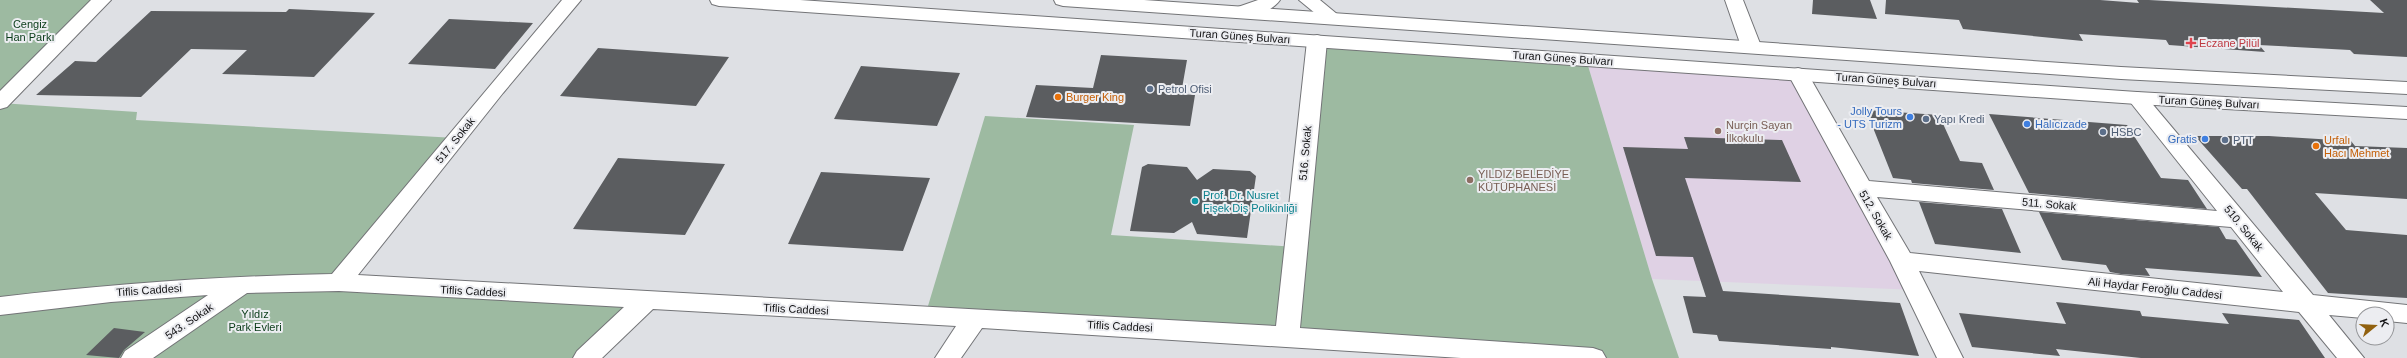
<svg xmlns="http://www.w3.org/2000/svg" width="2407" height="358" font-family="Helvetica,sans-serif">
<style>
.education{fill:#dfd1e4}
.green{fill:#9dbaa1}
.building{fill:#5b5d60}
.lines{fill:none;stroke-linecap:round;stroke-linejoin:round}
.minor-casing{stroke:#737477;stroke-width:2}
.major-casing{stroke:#737477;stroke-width:2}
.minor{fill:#fff;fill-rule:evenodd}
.major{fill:#fff;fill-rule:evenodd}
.health-dot{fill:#e0444e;stroke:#ecedf1;stroke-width:1.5}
.service-dot{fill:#5c6f8a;stroke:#ecedf1;stroke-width:1.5}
.food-dot{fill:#e8710a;stroke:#ecedf1;stroke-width:1.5}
.shop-dot{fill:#3f7fe0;stroke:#ecedf1;stroke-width:1.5}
.education-dot{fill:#8d6e63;stroke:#ecedf1;stroke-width:1.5}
.culture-dot{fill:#0f9aa8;stroke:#ecedf1;stroke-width:1.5}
.labels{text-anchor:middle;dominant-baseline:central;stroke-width:4;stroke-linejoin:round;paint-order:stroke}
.park-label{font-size:11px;fill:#093b18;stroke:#ecedf1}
.street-label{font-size:11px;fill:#131315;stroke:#ecedf1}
.health-label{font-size:11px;fill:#be3a42;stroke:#ecedf1;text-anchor:start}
.service-label{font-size:11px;fill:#4e5e75;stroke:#ecedf1;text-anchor:start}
.food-label{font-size:11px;fill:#c56008;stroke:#ecedf1;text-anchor:start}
.shop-label{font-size:11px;fill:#366cbe;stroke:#ecedf1;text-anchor:end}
.education-label{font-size:11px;fill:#785e54;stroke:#ecedf1;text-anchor:start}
.culture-label{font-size:11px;fill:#0d838f;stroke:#ecedf1;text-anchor:start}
</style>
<rect width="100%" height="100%" fill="#dee0e4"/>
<!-- education -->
<path class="education" d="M1586,59L1798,74L1917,290L1652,279Z"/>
<!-- green -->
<path class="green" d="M0,0H102L0,103Z
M1317,41L1586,59L1652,279L1679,358H1593L925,316L985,116L1134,125L1111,235L1297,247Z
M0,103L137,112L136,120L456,138L339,282L647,300L586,358H0Z"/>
<!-- building -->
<path class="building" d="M1813,0H1870L1877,19L1812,14Z
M1886,0H2100L2139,3L2137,0H2149L2384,13L2370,0H2407V57L2354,54L2350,50L2259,45L2265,52L2169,45L2166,40L2079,34L2083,41L1963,29L1959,20L1885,14Z
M289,9L375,13L314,77L222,74L247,50L191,49L141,97L36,95L75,61L96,62L151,11L286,12Z
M449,19L533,23L495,69L408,64Z
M598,48L729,57L696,106L560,96Z
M1101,55L1187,60L1181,94L1195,95L1190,126L1026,117L1036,85L1093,88Z
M861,66L960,73L937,126L834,119Z
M1866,110L1939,115L1960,161L1982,163L1994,190L1912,183L1911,180L1893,178Z
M1989,114L2127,125L2161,178L2188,180L2207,209L2029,193Z
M2195,136H2269L2351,141L2355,146L2407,148V199L2315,193L2346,230L2407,235V298L2328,293L2247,189H2242Z
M1684,137L1782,140L1801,182L1685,178L1723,291L1900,303L1919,356L1831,347V349L1719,341L1717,335L1693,333L1683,296L1706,297L1693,257L1656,256L1623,147L1688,149Z
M618,158L725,164L685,235L573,229Z
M1148,164L1187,167L1197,180L1213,169L1250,171L1256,176L1247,238L1197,234L1192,222L1174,233L1130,231L1142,167Z
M821,172L930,178L903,251L788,244Z
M1919,202L2002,209L2021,253L1935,244Z
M2039,212L2219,227L2226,239L2236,240L2262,277L2145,268L2150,276L2121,274L2110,272L2106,265L2062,260Z
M2056,302L2140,311L2142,316L2229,324L2222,313L2299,320L2325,358H2141L2056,349L2060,356L1972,347L1959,313L2066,324Z
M114,328L145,332L124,350L119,358L86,355Z"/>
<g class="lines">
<!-- minor casing -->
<g class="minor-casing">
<path id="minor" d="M91,0H111L7,107L0,109V91Z
M562,0H581L503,93L358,275L1276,326L1307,41L1310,37L1317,35L1324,37L1327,41L1300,328L1593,348L1602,351L1606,358H1461L982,328L961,358H935L956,326L653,309L602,358H573L577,351L624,307L339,291L247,293L153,358H121L125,351L208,295L111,302L0,315V297C111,284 221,276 332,274Z
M1258,0H1280C1272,12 1249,19 1235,16L1233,12L1235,8Z
M1299,0H1320L1343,19L1341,23H1327Z
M1725,0H1743L1761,46L1758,50L1751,52L1744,50L1741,46Z
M1798,68L1805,70L1808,74L1869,181L2217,211L2127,98L2130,94L2137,92L2144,94L2313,295L2407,305V323L2387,321V314H2363V318L2329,315L2364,358H2337L2299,312L1919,271L1963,358H1937L1890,261L1788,74L1791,70ZM1877,197L2231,227L2283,292L1910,253Z"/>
</g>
<!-- major casing -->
<g class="major-casing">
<path id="major" d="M710,0H800L2137,92L2407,107V119L2137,104L719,6L712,4Z
M1054,0H1144L2121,67L2407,82V94L2121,79L1063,6L1056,4Z"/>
</g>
<!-- minor -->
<use href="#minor" class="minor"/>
<!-- major -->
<use href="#major" class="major"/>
</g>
<!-- markers -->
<path class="health-dot" d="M2189 37h4v4h4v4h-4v4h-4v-4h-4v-4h4z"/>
<g class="service-dot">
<circle cx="1150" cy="89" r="4"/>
<circle cx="1926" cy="119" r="4"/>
<circle cx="2103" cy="132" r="4"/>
<circle cx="2225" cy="140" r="4"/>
</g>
<g class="food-dot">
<circle cx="1058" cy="97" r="4"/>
<circle cx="2316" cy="146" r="4"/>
</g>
<g class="shop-dot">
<circle cx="1910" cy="117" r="4"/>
<circle cx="2027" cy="124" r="4"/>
<circle cx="2205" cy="139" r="4"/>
</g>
<g class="education-dot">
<circle cx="1718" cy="131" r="4"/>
<circle cx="1470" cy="180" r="4"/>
</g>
<circle class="culture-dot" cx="1195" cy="201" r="4"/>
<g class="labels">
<!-- park labels -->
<g class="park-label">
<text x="30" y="24">Cengiz<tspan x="30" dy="13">Han Parkı</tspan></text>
<text x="255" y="314">Yıldız<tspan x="255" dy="13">Park Evleri</tspan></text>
</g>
<!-- street labels -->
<g class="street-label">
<text transform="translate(1240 36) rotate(4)">Turan Güneş Bulvarı</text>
<text transform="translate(1563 58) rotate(4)">Turan Güneş Bulvarı</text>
<text transform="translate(1886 80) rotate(4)">Turan Güneş Bulvarı</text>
<text transform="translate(2209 102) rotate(3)">Turan Güneş Bulvarı</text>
<text transform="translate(455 140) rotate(-51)">517. Sokak</text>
<text transform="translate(1305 153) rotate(-85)">516. Sokak</text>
<text transform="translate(2049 204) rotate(5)">511. Sokak</text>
<text transform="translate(1876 215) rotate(60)">512. Sokak</text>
<text transform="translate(2244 228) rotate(51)">510. Sokak</text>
<text transform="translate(2155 288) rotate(6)">Ali Haydar Feroğlu Caddesi</text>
<text transform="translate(149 290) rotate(-4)">Tiflis Caddesi</text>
<text transform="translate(473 291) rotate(3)">Tiflis Caddesi</text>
<text transform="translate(796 309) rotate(3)">Tiflis Caddesi</text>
<text transform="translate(189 321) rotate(-34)">543. Sokak</text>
<text transform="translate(1120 326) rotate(3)">Tiflis Caddesi</text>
</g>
<!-- health labels -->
<g class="health-label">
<text x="2199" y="43">Eczane Pilül</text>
</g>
<!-- service labels -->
<g class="service-label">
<text x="1158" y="89">Petrol Ofisi</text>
<text x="1934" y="119">Yapı Kredi</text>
<text x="2111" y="132">HSBC</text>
<text x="2233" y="140">PTT</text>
</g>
<!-- food labels -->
<g class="food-label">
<text x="1066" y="97">Burger King</text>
<text x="2324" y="140">Urfalı<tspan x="2324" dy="13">Hacı Mehmet</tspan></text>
</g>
<!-- shop labels -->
<g class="shop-label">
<text x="1902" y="111">Jolly Tours<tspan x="1902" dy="13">- UTS Turizm</tspan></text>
<text x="2035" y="124" text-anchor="start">Halıcızade</text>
<text x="2197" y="139">Gratis</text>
</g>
<!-- education labels -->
<g class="education-label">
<text x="1726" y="125">Nurçin Sayan<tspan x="1726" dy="13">İlkokulu</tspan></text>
<text x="1478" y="174">YILDIZ BELEDİYE<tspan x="1478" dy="13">KÜTÜPHANESİ</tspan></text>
</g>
<!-- culture labels -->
<g class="culture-label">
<text x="1203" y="195">Prof. Dr. Nusret<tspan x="1203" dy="13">Fişek Diş Polikinliği</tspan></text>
</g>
</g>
<!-- north arrow -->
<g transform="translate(2375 326) rotate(72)"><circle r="19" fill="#ecedf1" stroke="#959699"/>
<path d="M0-3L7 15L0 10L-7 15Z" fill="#91610f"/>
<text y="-6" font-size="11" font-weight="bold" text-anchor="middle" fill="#131315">K</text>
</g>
</svg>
